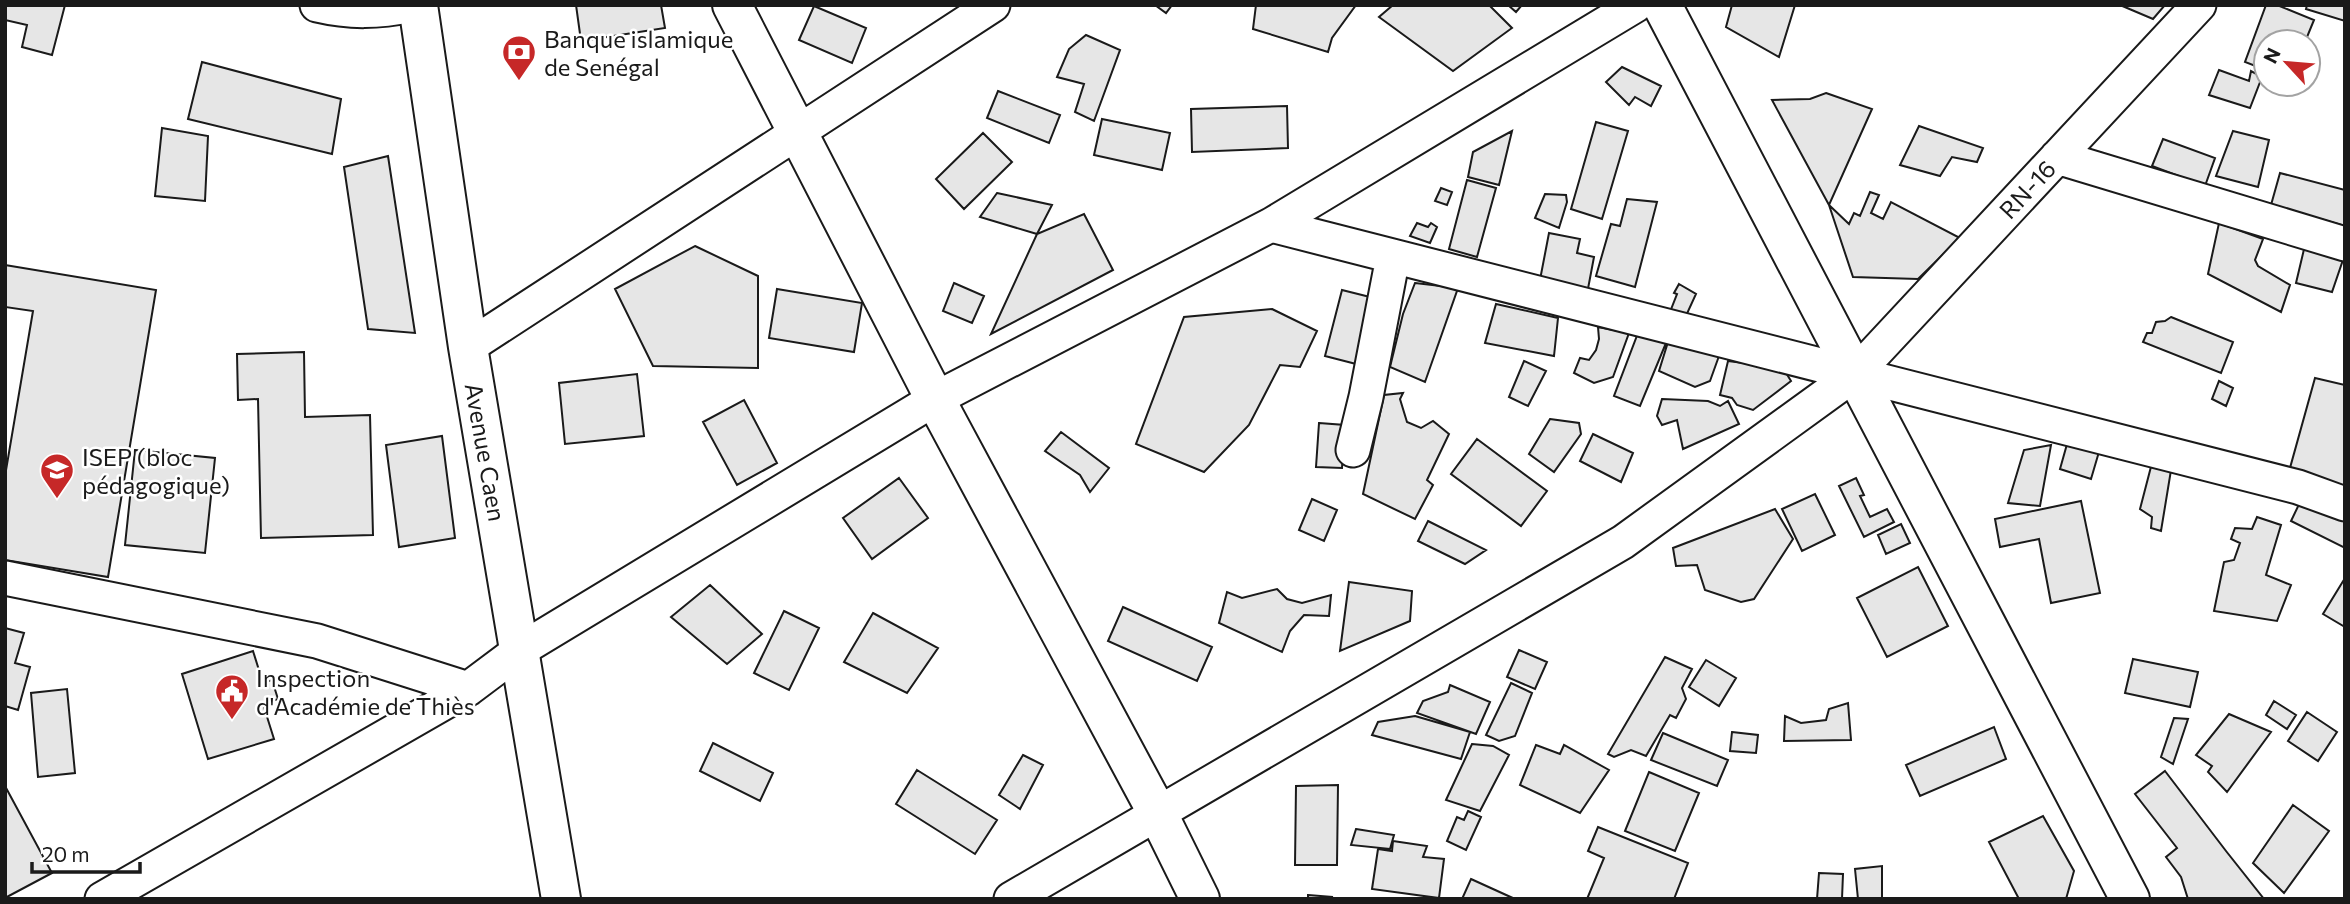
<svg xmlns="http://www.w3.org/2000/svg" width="2350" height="904" font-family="Commissioner,sans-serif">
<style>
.building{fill:#e6e6e6;stroke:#1a1a1a;stroke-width:2}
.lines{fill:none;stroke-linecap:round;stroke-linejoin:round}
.minor-casing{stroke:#1a1a1a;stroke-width:37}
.tertiary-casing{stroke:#1a1a1a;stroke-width:42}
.trunk-casing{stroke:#1a1a1a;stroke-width:42}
.minor{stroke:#fff;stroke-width:33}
.tertiary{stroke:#fff;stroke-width:38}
.trunk{stroke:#fff;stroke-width:38}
.labels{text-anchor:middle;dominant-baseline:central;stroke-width:5;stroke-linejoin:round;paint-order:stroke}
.poi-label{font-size:24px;fill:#1a1a1a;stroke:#fff;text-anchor:start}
.street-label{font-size:24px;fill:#1a1a1a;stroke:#fff}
</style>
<rect width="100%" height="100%" fill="#fff"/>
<!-- building -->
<path class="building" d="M5,5H65L52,55L22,47L27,25L5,20Z
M576,5H661L665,28L581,41Z
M1155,5H1172L1166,13Z
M1256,5H1356L1332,38L1328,52L1253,29Z
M1393,5H1489L1512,28L1453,71L1379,17Z
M1508,5H1522L1516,12Z
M1732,5H1795L1779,57L1726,27Z
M2120,5H2165L2153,19Z
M2266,5H2277L2314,20L2305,42H2266V70L2245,62Z
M2307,5H2345V21L2306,9Z
M814,6L866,28L852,63L799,40Z
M1086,35L1120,50L1094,121L1075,112L1084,84L1057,77L1069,49Z
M202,62L341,99L332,154L188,119Z
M1622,67L1661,86L1651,106L1635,97L1629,105L1606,82Z
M2219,70L2249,81L2251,71L2262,77L2250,108L2209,95Z
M998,91L1060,115L1049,143L987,118Z
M1826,93L1872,109L1829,205L1772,100L1810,99Z
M1287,106L1288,148L1192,152L1191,109Z
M1102,119L1170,133L1162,170L1094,155Z
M1596,122L1628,131L1602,219L1571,209Z
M1919,126L1983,148L1977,162L1952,157L1940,176L1900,165Z
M162,128L208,136L205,201L155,196Z
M1512,131L1499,185L1468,177L1473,152Z
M2233,131L2269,140L2258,187L2216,176Z
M983,133L1012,162L964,209L936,179Z
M2163,139L2215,158L2205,186L2152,166Z
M388,156L415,333L368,329L344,167Z
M2280,173L2345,190V226L2271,205Z
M1467,180L1496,188L1477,257L1449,249Z
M1441,188L1452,192L1447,205L1435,201Z
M1870,192L1879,195L1871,213L1883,219L1891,202L1960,238L1918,279L1853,277L1829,205L1849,224L1854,213L1860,216Z
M997,193L1052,205L1037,234L980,217Z
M1545,194L1566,195L1567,202L1559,228L1535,218Z
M1627,199L1657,202L1635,287L1596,276L1611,224L1620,226Z
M1084,214L1113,270L991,334L1037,234Z
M1417,223L1428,227L1431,223L1437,227L1430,243L1410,236Z
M2219,223L2263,239L2255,260L2258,266L2290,285L2281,312L2208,274Z
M1549,233L1580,239L1577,253L1594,257L1587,294L1539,285Z
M2305,245L2345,254L2332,292L2296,283Z
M695,246L758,276V368L653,366L615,289Z
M5,265L156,290L108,577L5,560V476L33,311L5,307Z
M954,283L984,296L972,323L943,311Z
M1415,283L1458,288L1425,382L1390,367L1403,314Z
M1679,284L1696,294L1685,318L1670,312L1677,294L1674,293Z
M777,289L862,303L854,352L769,338Z
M1342,290L1378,299L1360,365L1325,356Z
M1496,304L1558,318L1554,356L1485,343Z
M1272,309L1317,331L1300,367L1280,365L1249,425L1204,472L1136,444L1184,317Z
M2171,317L2233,342L2221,373L2143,342L2147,333H2152L2156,322L2165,321Z
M1598,327L1629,333L1613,377L1594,383L1574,373L1580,358L1589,360L1596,350L1599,339Z
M1638,333L1666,343L1640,406L1614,396Z
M1668,342L1719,356L1710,381L1695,387L1659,371Z
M304,352L305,417L370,415L373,535L261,538L258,399L238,400L237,354Z
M1524,361L1546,371L1528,406L1509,397Z
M1728,361L1783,368L1791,381L1753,410L1737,405L1732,398L1720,395Z
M637,374L644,436L565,444L559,383Z
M2315,378L2345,385V489L2290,468Z
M2219,381L2233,388L2226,406L2212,399Z
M1403,393L1400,399L1407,422L1421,428L1433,421L1449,434L1427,480L1433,485L1415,519L1363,494L1384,395Z
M1662,399L1708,401L1720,406L1728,401L1739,424L1683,449L1677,420L1662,425L1657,416Z
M744,400L777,463L737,485L703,422Z
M1550,419L1579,423L1581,434L1554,472L1529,454Z
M1319,423L1345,425L1342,468L1316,467Z
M1061,432L1109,468L1090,492L1080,475L1045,451Z
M1593,434L1633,453L1621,482L1580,461Z
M442,436L455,538L399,547L386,445Z
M2069,437L2101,445L2091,479L2060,469Z
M1477,439L1547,491L1521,526L1451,474Z
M2051,445L2040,506L2008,503L2024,450Z
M135,450L215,458L205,553L125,545Z
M2153,459L2172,464L2161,531L2151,528L2152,517L2140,509Z
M899,478L928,518L872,559L843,518Z
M1856,478L1864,495L1860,496L1870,517L1887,509L1894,522L1864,537L1839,486Z
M1815,494L1835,535L1802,551L1782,509Z
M2303,496L2345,516V548L2291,521Z
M1312,499L1337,510L1324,541L1299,530Z
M2081,501L2100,593L2051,603L2039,539L2000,547L1995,519Z
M1775,509L1793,539L1754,599L1741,602L1705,590L1697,565L1676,566L1673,548Z
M2257,517L2281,525L2266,575L2291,585L2277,621L2214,611L2224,562L2234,560L2240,543L2231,539L2235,528L2252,529Z
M1428,521L1486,550L1465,564L1418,541Z
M1901,524L1910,543L1886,554L1878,535Z
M1918,567L1948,626L1887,657L1857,598Z
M2345,578V627L2323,614Z
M1349,582L1412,591L1410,621L1340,651Z
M710,585L762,634L727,664L671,617Z
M1277,589L1287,599L1302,603L1331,595L1329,616L1304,615L1290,631L1282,652L1219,623L1227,592L1242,598Z
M1123,607L1212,647L1197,681L1108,641Z
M784,611L819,628L789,690L754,673Z
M873,613L938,648L907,693L844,662Z
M5,628L24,633L15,663L30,667L18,710L5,706Z
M1519,650L1547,662L1535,689L1507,677Z
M253,651L263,683L272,680L278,699L263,704L274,739L208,759L182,674Z
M1665,657L1692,669L1682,688L1686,699L1676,718L1670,715L1646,756L1631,750L1614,757L1608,754Z
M2133,659L2198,672L2190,707L2125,693Z
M1706,660L1736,678L1719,706L1689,687Z
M1511,683L1532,693L1515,736L1499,741L1486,735Z
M1450,685L1490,702L1476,734L1417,713L1423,701L1448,692Z
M67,689L75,773L38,777L31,693Z
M2274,701L2296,715L2287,729L2266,715Z
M1848,703L1851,740L1784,741L1785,716L1801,723L1826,720L1829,709Z
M2307,712L2337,732L2318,761L2288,741Z
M2229,714L2271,732L2227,792L2208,772L2212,766L2196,755Z
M1415,716L1470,732L1461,759L1372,735L1378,722Z
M2174,718L2188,719L2173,764L2161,757Z
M1994,727L2006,759L1920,796L1906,765Z
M1732,732L1758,735L1756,753L1730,751Z
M1663,733L1728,760L1717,786L1651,760Z
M713,743L773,773L760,801L700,771Z
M1472,744L1493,746L1509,755L1480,811L1446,800Z
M1536,745L1560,754L1564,745L1609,770L1580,813L1520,785Z
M1023,755L1043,765L1020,809L999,795Z
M917,770L997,820L975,854L896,804Z
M2165,771L2226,851L2264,899H2188L2181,877L2166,857L2177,848L2135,794Z
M1649,772L1699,793L1675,851L1625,831Z
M1338,785L1337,865H1295L1296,786Z
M5,786L52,873L5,898Z
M2293,805L2329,831L2284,893L2253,863Z
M1468,811L1481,817L1466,850L1447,841L1457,817L1464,820Z
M2043,816L2074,871L2066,899H2019L1989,842Z
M1598,827L1688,863L1674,899H1587L1604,858L1588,851Z
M1356,829L1394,835L1390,849L1351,845Z
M1393,841L1427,846L1423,857L1444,859L1439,898L1372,889L1378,849L1392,851Z
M1882,866V899H1858L1855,869Z
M1819,873L1843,874L1842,899H1817Z
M1471,879L1515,899H1462Z
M1308,895L1333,897L1308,899Z"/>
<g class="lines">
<!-- minor casing -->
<g class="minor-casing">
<path id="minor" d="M317,5C351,13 378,12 412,5
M2057,157L2345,244
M1271,225L2298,487L2345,504
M468,347L993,5
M1353,450L1366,397L1393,257
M5,578L317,641L468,689
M102,899L468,689L520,650L935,399L1271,225L1636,5
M1011,899L1623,542L1855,374L2199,5"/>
</g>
<!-- tertiary casing -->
<g class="tertiary-casing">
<path id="tertiary" d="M732,5L935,399L1158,814L1200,899
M1662,5L2130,899"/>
</g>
<!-- trunk casing -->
<g class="trunk-casing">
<path id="trunk" d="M418,5L468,347L561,899"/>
</g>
<!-- minor -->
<use href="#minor" class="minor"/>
<!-- tertiary -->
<use href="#tertiary" class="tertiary"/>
<!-- trunk -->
<use href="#trunk" class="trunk"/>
</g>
<!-- icons -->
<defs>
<g id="bank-pin" transform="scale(1.75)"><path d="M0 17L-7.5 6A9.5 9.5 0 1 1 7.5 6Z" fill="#c62828" stroke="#fff"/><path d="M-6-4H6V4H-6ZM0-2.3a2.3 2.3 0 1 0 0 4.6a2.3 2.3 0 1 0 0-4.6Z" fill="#fff"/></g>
<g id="university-pin" transform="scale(1.75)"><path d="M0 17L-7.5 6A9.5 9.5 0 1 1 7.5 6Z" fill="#c62828" stroke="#fff"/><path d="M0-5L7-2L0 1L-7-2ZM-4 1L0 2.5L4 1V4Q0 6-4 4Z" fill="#fff"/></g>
<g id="civic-pin" transform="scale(1.75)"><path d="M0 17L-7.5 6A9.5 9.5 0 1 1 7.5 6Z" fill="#c62828" stroke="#fff"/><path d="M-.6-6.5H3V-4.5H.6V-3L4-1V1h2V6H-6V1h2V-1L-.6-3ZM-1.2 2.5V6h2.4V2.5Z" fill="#fff"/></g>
</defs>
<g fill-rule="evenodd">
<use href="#bank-pin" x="519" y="52"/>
<use href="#university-pin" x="57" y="470"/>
<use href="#civic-pin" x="232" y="691"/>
</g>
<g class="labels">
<!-- poi labels -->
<g class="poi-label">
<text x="544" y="38">Banque islamique<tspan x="544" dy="28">de Senégal</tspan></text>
<text x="82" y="456">ISEP (bloc<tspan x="82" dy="28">pédagogique)</tspan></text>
<text x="256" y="677">Inspection<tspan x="256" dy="28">d'Académie de Thiès</tspan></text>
</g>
<!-- street labels -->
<g class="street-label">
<text transform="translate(2027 189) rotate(-47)">RN-16</text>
<text transform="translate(486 452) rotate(80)">Avenue Caen</text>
</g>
</g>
<!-- border -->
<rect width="2350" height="904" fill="none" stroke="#1a1a1a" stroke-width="14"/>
<!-- north arrow -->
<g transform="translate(2287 63) rotate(296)"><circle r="33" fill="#ffffff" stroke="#a3a3a3" stroke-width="2"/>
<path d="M0-5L12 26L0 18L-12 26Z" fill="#c62828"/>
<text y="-10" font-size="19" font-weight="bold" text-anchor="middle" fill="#1a1a1a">N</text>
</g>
<!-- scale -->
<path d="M32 862v10h108v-10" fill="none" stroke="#1a1a1a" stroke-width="3.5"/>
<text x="42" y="862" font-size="21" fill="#1a1a1a" stroke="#ffffff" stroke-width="5" paint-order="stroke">20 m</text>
</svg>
